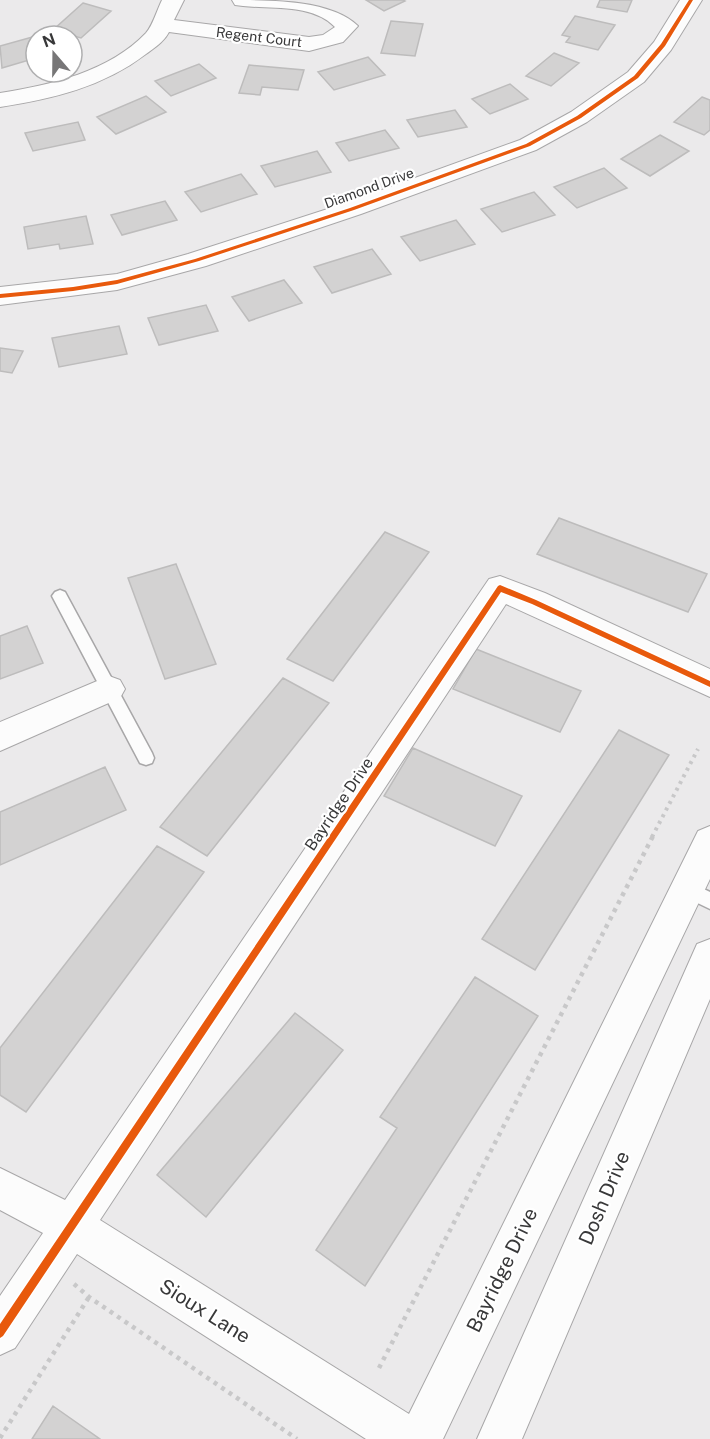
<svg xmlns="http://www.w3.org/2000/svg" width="710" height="1439" font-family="'Public Sans',sans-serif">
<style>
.building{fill:#d3d2d2;stroke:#bdbcbc;stroke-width:1.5}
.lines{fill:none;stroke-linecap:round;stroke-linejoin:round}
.service-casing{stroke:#a8a7a8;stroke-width:3}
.minor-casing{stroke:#a8a7a8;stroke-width:2}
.path-far1{stroke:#c8c8c9;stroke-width:4;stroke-dasharray:3 4.5;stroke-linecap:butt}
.path{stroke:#c8c8c9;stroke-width:4.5;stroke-dasharray:4 5;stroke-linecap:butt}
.service{fill:#fcfcfc;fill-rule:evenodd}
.minor{fill:#fcfcfc;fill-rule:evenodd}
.cycleway-casing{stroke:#fff;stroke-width:3}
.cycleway{fill:#e8590c;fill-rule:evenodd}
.labels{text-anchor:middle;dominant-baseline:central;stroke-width:4.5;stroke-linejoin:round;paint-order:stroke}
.far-street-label{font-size:14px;fill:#383839;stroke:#fff}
.street-label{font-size:16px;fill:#383839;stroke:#fff}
.near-street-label{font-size:20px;fill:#383839;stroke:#fff}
</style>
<rect width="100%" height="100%" fill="#ebeaeb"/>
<!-- building -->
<path class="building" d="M366,0H403L405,1L384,11Z
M600,0H632L627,12L597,7Z
M83,3L111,11L81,38L53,30Z
M575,16L615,25L598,50L566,42L570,37L562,35Z
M391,21L423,24L415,56L381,53Z
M36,36V58L2,68L0,46Z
M554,53L579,63L551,86L526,76Z
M368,57L385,75L334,90L318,72Z
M199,64L216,78L171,96L155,81Z
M249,65L304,70L298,90L262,87L260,95L239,93Z
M510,84L528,99L490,114L472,99Z
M146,96L166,112L116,134L97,117Z
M702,97L710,100V130L704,135L674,122Z
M455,110L467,127L418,137L407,120Z
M78,122L85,140L33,151L25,133Z
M385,130L399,148L349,161L336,143Z
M660,135L689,151L650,176L621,159Z
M317,151L331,172L275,187L261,166Z
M604,168L627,188L577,208L554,187Z
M241,174L257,194L201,212L185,192Z
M534,192L555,215L502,232L481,209Z
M165,201L177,220L122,235L111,215Z
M86,216L93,244L60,249L59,244L28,249L24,227Z
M456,220L475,244L420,261L401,237Z
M372,249L391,274L332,293L314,267Z
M284,280L302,303L249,321L232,297Z
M206,305L218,331L159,345L148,318Z
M119,326L127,354L59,367L52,338Z
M0,348L23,351L12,373L0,371Z
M559,518L707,574L688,612L537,554Z
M385,532L429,552L333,681L287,659Z
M176,564L216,664L165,679L128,578Z
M27,626L43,663L0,679V636Z
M476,649L581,691L560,732L453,689Z
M283,678L329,703L207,856L160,827Z
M619,730L669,755L535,970L482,939Z
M413,748L522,796L495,846L384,796Z
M105,767L126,810L0,865V812Z
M157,846L204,872L26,1112L0,1095V1048Z
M475,977L538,1016L365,1286L316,1250L397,1128L380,1117Z
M295,1013L343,1050L206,1217L157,1175Z
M53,1406L100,1439H32Z"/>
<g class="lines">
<!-- service casing -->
<g class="service-casing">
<path id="service" d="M60,590L65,592L152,753L154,758L152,763L146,765L140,763L52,596L55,592Z
M687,881L710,892V909L681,895L678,889L681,883Z"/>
</g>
<!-- minor casing -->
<g class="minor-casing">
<path id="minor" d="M162,0H184L174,20L309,37L323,35L335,27C313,4 272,9 243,6L235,5L232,0C272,0 332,0 358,26L343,42L309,51L169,32C164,42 154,48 146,54C103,87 52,99 0,107V93C50,85 109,72 146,33C153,25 157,10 162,0Z
M680,0H702L671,50L644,82L587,122L536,150L361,214L206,266L117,290L0,305V287L117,274L188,254L343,204L520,140L571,112L628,72L654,42Z
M500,576L545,593L710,669V697L506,604L100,1220L409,1414L698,831L710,826V879L443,1439H366L77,1254L15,1348L0,1355V1296L43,1233L0,1210V1168L65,1200L489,579Z
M109,676L120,680L125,689L120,698L0,751V722Z
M710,939V999L522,1439H477L697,944Z"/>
</g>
<!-- path-far1 -->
<path class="path-far1" d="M652,837L698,749"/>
<!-- path -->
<path class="path" d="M74,1284L89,1297L297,1439
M379,1368L653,836
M0,1438L89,1297"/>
<!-- service -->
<use href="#service" class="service"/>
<!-- minor -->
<use href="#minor" class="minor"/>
<!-- cycleway casing -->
<g class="cycleway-casing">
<path id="cycleway" d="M689,0H693L665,46L638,78L581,118L530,146L354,210L199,261L117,284L73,291L0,298V294L73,287L117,280L195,259L350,208L526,144L577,116L634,76L661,44Z
M500,585L536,600L710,681V687L532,604L501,592L3,1336L0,1338V1324L498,586Z"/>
</g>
<!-- cycleway -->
<use href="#cycleway" class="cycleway"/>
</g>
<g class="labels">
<!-- far-street labels -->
<g class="far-street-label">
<text transform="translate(259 37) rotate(7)">Regent Court</text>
<text transform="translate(369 188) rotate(-20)">Diamond Drive</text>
</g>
<!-- street labels -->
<g class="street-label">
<text transform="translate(339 804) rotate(-56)">Bayridge Drive</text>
</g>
<!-- near-street labels -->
<g class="near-street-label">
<text transform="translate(604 1198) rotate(-67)">Dosh Drive</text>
<text transform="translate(502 1270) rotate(-64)">Bayridge Drive</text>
<text transform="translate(205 1311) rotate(32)">Sioux Lane</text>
</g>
</g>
<!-- north arrow -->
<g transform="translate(54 54) rotate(340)"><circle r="28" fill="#ffffff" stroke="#afafb0" stroke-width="1.5"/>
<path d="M0-4.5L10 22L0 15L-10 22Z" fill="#777677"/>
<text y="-9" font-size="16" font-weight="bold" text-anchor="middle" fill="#383839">N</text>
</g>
</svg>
